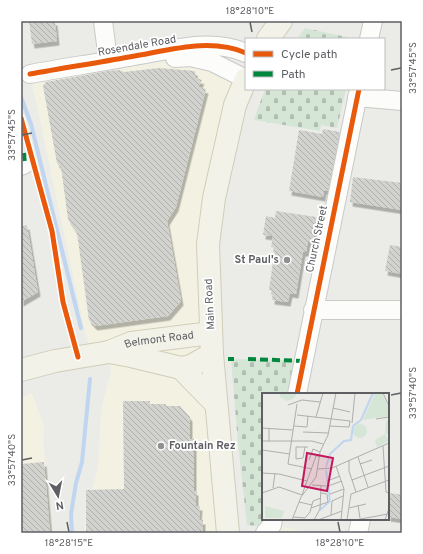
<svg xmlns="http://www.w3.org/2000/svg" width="423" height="554" font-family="Overpass,sans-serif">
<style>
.commercial{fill:#f3f2e2}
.cemetery{fill:url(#cemetery-stones)}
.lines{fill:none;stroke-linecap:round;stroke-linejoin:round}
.stream{stroke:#c0d5f0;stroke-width:4}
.building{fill:url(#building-back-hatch);filter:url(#shadow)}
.minor-casing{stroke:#c9c9c9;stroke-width:20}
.major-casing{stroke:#d0cdb8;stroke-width:24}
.minor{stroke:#fcfcfb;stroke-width:18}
.major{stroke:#f2f2e9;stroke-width:22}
.quiet{stroke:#00873e;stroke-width:4;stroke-dasharray:8 4;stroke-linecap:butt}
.cycleway-casing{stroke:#fff;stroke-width:8}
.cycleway{stroke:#e8590c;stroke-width:5}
.ticks{fill:none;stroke:#5d5f63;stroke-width:1.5}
.poi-dot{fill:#8f9091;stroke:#fff;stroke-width:1.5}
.labels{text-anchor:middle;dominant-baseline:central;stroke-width:3.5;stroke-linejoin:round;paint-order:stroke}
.street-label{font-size:11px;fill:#5d5f63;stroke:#fff}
.poi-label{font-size:11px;font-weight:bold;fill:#5d5f63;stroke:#fff;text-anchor:end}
.inset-river{fill:none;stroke:#c0d5f0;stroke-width:2}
.inset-road{fill:none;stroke:#aeafae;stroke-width:1}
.view{fill:#c2185b;fill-opacity:0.15;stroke:#c2185b;stroke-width:2}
.inset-edge{fill:none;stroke:#5d5f63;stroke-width:2}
.neatline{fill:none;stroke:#5d5f63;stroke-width:1.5}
.ticks-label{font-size:10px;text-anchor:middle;fill:#5d5f63}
</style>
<defs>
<pattern id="cemetery-stones" width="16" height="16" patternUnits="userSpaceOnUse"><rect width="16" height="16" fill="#d6e6d6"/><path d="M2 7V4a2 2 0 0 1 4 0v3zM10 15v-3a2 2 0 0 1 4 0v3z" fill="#b1beb1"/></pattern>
<pattern id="building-back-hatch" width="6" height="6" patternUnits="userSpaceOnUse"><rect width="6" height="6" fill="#d2d2cf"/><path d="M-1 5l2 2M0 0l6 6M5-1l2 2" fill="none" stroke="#aeaeac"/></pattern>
<filter id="shadow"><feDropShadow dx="2.5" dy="4.5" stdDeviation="0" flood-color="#0004"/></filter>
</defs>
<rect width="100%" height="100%" fill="#ebebe7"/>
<!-- commercial -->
<path class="commercial" d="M172,58L246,79L214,198L228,533H84L86,515L98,467L101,409L111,372L109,352L92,356L85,332L30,74Z
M32,393L45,429L43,437L52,533H21V398Z
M272,525L314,533H265Z"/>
<!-- cemetery -->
<path class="cemetery" d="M305,28L356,39H297Z
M265,89H346L337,128L321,125L320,131L254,120Z
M231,359L294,360L288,394H263L264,519L263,522L259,526L247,525L238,443Z"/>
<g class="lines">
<!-- stream -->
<path class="stream" d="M21,97L31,124L81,328
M72,533L71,514L76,483L82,462L90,379"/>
</g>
<!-- building -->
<path class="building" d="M29,21H55L57,41L32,44Z
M159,68L195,71L196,78L202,80L198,87L206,89L176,207L167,221L181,301L168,316L95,326L89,320L77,233L68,219L61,167L57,163L43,86L46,82L108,71L119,70L124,72Z
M323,129L340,132L328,191L324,190L323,197L289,191L299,130L322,134Z
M353,177L402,183V210L350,202Z
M276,211L316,217L313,242L308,241L306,252H303L296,294L290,293L288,302L272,300L273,291L269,290L275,248L271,247L273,236L263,235L266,216L275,218Z
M27,225L38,292L21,302V226Z
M390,245L402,247V274L385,271Z
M123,401H150V404H166V406H180L190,417V439H194V491H196V506H200L199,520H203V533H86V490L124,489Z
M44,462L50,533H21V464Z
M390,493L402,495V519L388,517Z"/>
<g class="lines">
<!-- minor casing -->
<g class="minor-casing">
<path id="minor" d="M103,21L108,60
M369,39L373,21
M175,58L190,57L212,62L246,79
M30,74C63,68 96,63 129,57C167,51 209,37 246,53
M357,97L402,101
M21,166L25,164
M313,310H402
M297,394L359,89
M265,533L272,525L273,519
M358,533L361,519"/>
</g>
<!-- major casing -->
<g class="major-casing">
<g id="major">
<path d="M268,39L281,21"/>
<path d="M109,352L131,356L181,368L191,366L212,354"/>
<path d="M181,368L216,404"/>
<path id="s1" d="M21,370L55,361L109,352L131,343L211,333"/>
<path d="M228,533L212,354L208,244L214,198L235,105L246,79"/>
</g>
</g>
<!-- minor -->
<use href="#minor" class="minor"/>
<!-- major -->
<use href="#major" class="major"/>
<!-- quiet -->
<path class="quiet" d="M24,153L25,164
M228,359H234
M248,359L303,361"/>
<!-- cycleway casing -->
<g class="cycleway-casing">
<path id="cycleway" d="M30,74C63,68 96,63 129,57C167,51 209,37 246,53
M21,118L52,231L63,302L78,357
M297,394L359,89"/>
</g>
<!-- cycleway -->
<use href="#cycleway" class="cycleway"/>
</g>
<!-- ticks -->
<path class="ticks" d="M250,22L252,32M391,70L401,68M22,135L32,133M391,395L401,393M22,460L32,458M67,522L69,532M338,522L340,532"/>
<!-- markers -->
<g class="poi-dot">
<circle cx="287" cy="260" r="4"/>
<circle cx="161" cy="446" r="4"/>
</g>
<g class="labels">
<!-- street labels -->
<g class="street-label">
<text transform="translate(137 46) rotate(-10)">Rosendale Road</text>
<text transform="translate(317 239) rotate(-78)">Church Street</text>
<text transform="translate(210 304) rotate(-93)">Main Road</text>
<text stroke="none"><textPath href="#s1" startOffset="142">Belmont Road</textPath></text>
</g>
<!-- poi labels -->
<g class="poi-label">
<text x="279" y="260">St Paul's</text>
<text x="169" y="446" text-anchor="start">Fountain Rez</text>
</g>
</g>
<!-- overview -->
<g transform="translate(262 393)">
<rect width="127" height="127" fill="#ebebe7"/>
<path d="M18,0H34V2L31,6L25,8L18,4ZM113,0H120L127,15V23L101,27ZM127,27V41H123L127,48L115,54L113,47L123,41L124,28ZM91 38a7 7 0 1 1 14 0a7 7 0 1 1-14 0ZM3,113L22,118L20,125H3Z" fill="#d6e6d6"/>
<path class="inset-river" d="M64,74L68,61L82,48L89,47L91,33L99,27L111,0M58,117L68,108L64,77"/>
<path class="inset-road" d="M121,0L127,13M35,11L26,71L50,76M26,12L40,7L58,9M71,15L88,19M35,22L88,28L87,34L67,33M54,24L61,0M114,26L127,24M90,30L93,0M32,33L45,34L46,23M0,35L31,37M41,39L66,40M0,48H50L61,51M7,48V35M121,53L124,99L127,100M43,54L41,65L34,66V54H46M0,57L28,61M96,64L106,94M47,67L51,56L58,59M87,67V78L94,99M98,71L110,67M74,73L82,96L79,127M56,76L70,75L127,50M0,80L17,81L45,88M90,87L127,73M65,88L78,83M50,92L64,93M66,93L80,88M11,95L13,80M0,100L17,94L40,102M68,101L82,96M40,102L54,63H57M37,109L50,112M96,112L98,125M49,115L66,109L65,101L59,100M87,115L104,111M69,122L70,108L81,103M31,124L43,125L48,119L51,108L59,105M30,127L39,104L54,84L58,59L66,42L74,0M52,127L58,116L59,93M56,127L80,118M85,127L89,101L127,87M93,127L126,121M123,127L127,115"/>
<path class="view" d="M45,60L71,65L65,98L40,93Z"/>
<rect width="127" height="127" class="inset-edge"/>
</g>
<!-- border -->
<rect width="423" height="554" fill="none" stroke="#ffffff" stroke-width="44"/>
<!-- legend -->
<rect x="245" y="38" width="140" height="52" fill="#ffffff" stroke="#bebfc1"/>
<rect x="253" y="51" width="20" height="6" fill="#e8590c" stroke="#bebfc1"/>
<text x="281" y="58" font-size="12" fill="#5d5f63">Cycle path</text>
<rect x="253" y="71" width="20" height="6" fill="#00873e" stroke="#bebfc1"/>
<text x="281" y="78" font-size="12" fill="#5d5f63">Path</text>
<!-- north arrow -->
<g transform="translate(58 496) rotate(170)" stroke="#ffffff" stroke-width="3" paint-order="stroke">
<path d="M0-3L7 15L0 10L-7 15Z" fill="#5d5f63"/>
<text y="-6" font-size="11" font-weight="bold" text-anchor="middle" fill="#5d5f63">N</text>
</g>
<rect x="22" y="22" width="379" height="510" class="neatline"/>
<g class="ticks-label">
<text x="250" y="14">18°28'10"E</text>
<text transform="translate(412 68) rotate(-90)" y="4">33°57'45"S</text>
<text transform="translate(11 135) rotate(-90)" y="4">33°57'45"S</text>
<text transform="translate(412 393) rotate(-90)" y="4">33°57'40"S</text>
<text transform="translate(11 460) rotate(-90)" y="4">33°57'40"S</text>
<text x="69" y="546">18°28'15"E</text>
<text x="340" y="546">18°28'10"E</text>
</g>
</svg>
